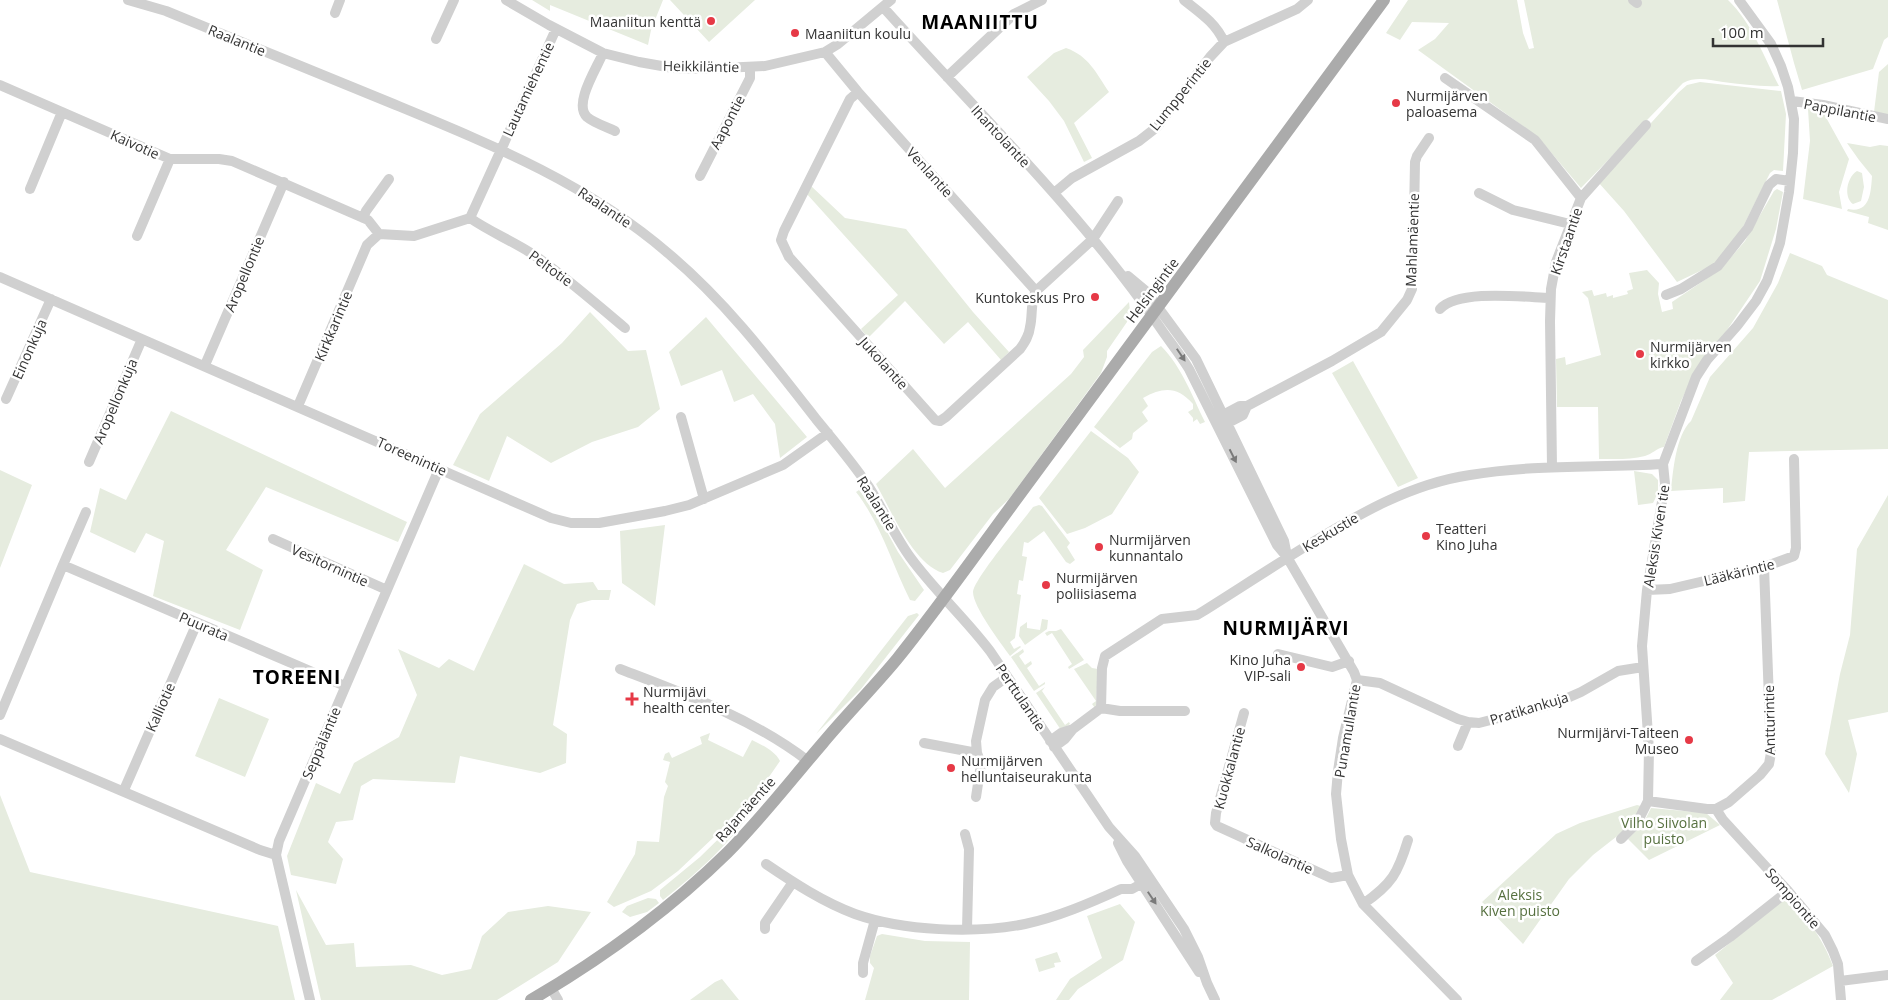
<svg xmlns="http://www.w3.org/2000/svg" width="1888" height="1000" font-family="'Open Sans',sans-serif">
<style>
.green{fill:#e6ecdf}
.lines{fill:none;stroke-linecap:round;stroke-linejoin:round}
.minor{stroke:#d0d0d0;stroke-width:10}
.major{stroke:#ababab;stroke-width:12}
.oneway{fill:#7a7a7a}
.poi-dot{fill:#e63946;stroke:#fff;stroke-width:2}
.labels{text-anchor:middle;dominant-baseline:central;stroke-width:5;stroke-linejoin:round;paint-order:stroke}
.poi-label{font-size:14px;fill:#333;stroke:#fff;text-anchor:start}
.street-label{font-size:14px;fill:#333;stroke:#fff}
.park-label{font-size:14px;fill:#56703f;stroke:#fff}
.district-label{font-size:19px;font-weight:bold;letter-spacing:1px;fill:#000;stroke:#fff}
</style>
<rect width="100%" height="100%" fill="#fff"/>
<!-- green -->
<path class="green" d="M532,0H663L651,30L648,45L550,5V11Z
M670,0H755L709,42Z
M1408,0H1517L1523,33L1529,49L1534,48L1524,0H1728C1752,23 1764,57 1779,86C1761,87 1741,84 1723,82C1708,80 1697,76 1683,83L1581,188L1538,137L1418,50L1435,39L1449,23L1412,22L1400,40L1386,33Z
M1777,0H1888V37L1884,40L1873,69L1802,90L1794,63Z
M1066,48C1089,56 1096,73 1109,92L1074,123L1092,158L1084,162L1064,121L1049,101L1027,77L1054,53Z
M1888,64V115L1874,112L1879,72Z
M1700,82L1781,91L1786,114L1783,171L1774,170L1770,173L1741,231L1715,264L1677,282L1624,211L1598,182L1678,93L1687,85Z
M1808,109L1823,112L1849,159L1839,192L1842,209L1803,199L1810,141Z
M1847,143L1870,147L1880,145L1888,146V230L1868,223L1869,217L1847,211L1848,209C1870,214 1871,192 1872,176L1859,160Z
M1857,171L1862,173L1864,187L1861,201L1853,204C1843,197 1847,177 1857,171Z
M810,185L845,218L906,229L973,312L1009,352L1001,360L968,322L944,344L905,301L868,338L861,329L898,295L806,193Z
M1777,189L1783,192L1776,229L1760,281L1725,333L1698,366L1681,401L1664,447C1657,448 1652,454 1645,456C1631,460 1614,459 1599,459L1598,407H1557L1556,359L1565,357L1566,365L1601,355L1588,298L1582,292L1592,290L1594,296L1606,293L1607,297L1613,295V298L1628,294L1627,291L1633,289L1629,273L1647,270L1659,283L1658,294L1662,312L1673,309L1672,302L1721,269L1745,241L1774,191Z
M1790,253L1822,266L1827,275L1888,300V449L1749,452L1745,501L1723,503V488L1671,491C1673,471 1676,435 1691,421L1710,377L1753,328L1778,283Z
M1129,302L1130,311L1127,322L1107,351V357L1101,373L1009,499L993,514L950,570L943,573C913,564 891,510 876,484L913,449L945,488L1071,374L1084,357L1083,350Z
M590,312L628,351L646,350L660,409L638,427L592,442L551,463L507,436L489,481L453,465L480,414L562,343Z
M706,317L807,437L780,458L775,424L753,394L734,402L722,370L681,386L669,352Z
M1161,346C1182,367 1192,396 1205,422L1200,424L1197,419L1193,422V418L1188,412L1193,409V404C1177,386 1163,387 1143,398L1148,406L1142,412L1148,421L1133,433L1132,439L1120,448L1094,427L1152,352Z
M1353,361L1418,478L1398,487L1332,373Z
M171,411L407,522L398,542L266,487L226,550L263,570L240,630L153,596L164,541L146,533L135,553L90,532L100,488L126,500Z
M1091,431L1128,458L1139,472L1112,514L1085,528L1067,534L1039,498Z
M0,470L32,485L0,568Z
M1634,471L1652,474L1658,480V493L1653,503L1638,505Z
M859,490L875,510L898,552L924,590L915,601L910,600C892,564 881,524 856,492Z
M1888,495V712L1848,720L1857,754L1849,793L1825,754L1840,674L1850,635L1857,549Z
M1039,505L1042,506L1070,543L1067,547L1075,560L1070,564L1066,562L1044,531L1028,543L1024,542L1022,556L1027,557L1023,581L1019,580L1017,594L1021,595L1015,638L1010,642L1014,649L1020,646L1021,647L1010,656C1001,643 973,607 973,592C974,579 1023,521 1033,507Z
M665,525L655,606L622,583L620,531Z
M524,564L564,584L593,582L598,590H611L609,600H592L577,604L570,620L553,725L567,734L566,763L540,773L460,756L455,783L373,779L361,786L353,820L336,822L328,842L343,859L336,884L291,875L287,856L316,783L340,794L354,763L399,737L417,695L398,649L439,668L449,659L474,671Z
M917,613L919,615L861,689L816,734L908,616Z
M1042,619L1048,620L1047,629L1025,645L1019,636L1020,627L1027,622V628L1040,630Z
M1061,629L1084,660L1069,669L1068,667L1072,664L1052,633L1047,636L1045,633L1049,631H1056Z
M1023,649L1024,652L1019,656L1025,665L1031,661L1032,664L1027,668L1039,686L1045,682V684L1034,691L1011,657Z
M1087,663L1092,668L1098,669L1096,705L1095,708L1092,704L1096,701L1074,669Z
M1045,687L1042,691L1065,725L1069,722L1070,724L1061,730L1036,693Z
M219,698L269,719L245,777L195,756Z
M710,733L708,740L743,757L752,740C762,745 775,751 780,761L762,787L733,819L678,871L651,891L614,907L607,902L635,854L637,841L659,842L664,797L668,786L665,782L670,762L663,760L665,754L669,752L672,758L702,744L700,737Z
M0,795L30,872L278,926L295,1000H0Z
M754,804L756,806C728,845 701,870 663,900L660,896V890L700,857Z
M1637,805L1641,806L1630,826L1593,855L1569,879L1523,944L1482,902L1556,834L1580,823Z
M1651,808L1706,813L1720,825L1649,860L1628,839L1644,822Z
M296,890L326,945L354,943L356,967L411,965L442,975L471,969L482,936L508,912L548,906L591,912L558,962L497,1000H321Z
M648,898L656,899L659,903L647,912L630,917L622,912L627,906Z
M1783,900H1790C1810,923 1822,937 1833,966L1772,1000H1720L1733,983L1715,955Z
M1120,904L1135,922L1123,960L1078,989L1069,1000H1056L1070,979L1102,958L1087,916Z
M882,934L925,941L970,942L969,1000H865L874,968L870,963V956L877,936Z
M1057,952L1061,962L1054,963L1055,967L1039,972L1035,959Z
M722,979L739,1000H690L715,982Z"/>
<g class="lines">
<!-- minor -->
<path class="minor" d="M128,0L166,11C241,42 316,72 391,103C490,144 587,183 669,254C726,302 770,360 816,419C834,441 853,463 869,487C883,509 894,535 910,557C934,590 965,618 990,651L1109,827L1135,856L1184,929L1198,957L1207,983L1215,1000
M506,0L549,25L603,53L639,62L673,68L702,69L765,66L825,52L838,44L891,0
M1184,0C1199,12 1216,23 1224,42
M1633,0L1637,3
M883,7C977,112 1079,210 1159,326C1169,341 1180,354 1189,369L1277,545L1287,557L1354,672L1357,680L1343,738L1338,771L1336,794L1341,839L1348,875L1363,904L1457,1000
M335,13L340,0
M436,39L454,0
M825,52L858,92L1036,291
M603,53C597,68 573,104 587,117C594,123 607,127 615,131
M947,77L1014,14L1042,0
M1445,78L1535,140L1581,198
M0,85L170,159H219L232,161L368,220L379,234
M858,92L850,99L784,231L781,240L789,257L935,420L940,421L946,417L1020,349C1025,342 1029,336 1030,327C1033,315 1030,302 1036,291L1093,239L1118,201
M1792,101L1823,105L1888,119
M700,176L750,78V67
M30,189L62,112
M1054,193L1072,178L1139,141L1157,127L1210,57L1224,42L1297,9L1308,0
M1479,193L1513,210L1570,224
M363,218L366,211L389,179
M470,218C490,232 513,241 534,255C566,277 595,303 625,328
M137,236L170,159
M1128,276L1146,291L1196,359L1284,541L1287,556
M0,277L551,518L571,523H599L665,511L689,505L783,465L828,433
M1666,295L1681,289L1718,266L1748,228L1769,185L1776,179L1790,181
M1440,309C1458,289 1523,297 1550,298
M205,365L284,182
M6,399L51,299
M298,406L367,245L379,234L414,236L470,218L556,29
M681,417L704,499
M1222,426L1243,415L1247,406
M1219,428L1223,415L1240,406H1247L1332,361L1381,332L1407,300L1412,289L1413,270L1415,162L1417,156L1429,138
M89,462L142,339
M1552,467L1550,321L1551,289L1556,262L1581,198L1646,125
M273,539L387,590
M63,565L86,512
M1647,590L1670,589L1764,567L1794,556L1796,548L1794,459
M1278,654L1332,667L1349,661
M620,669C685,694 752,718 808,761
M1357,680L1380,683L1458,719L1468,722L1479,723L1556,703L1581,692L1618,671L1643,667
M1101,708L1120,711H1185
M1244,713L1216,813L1215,823L1217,826L1331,878L1348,875
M0,715L63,565L345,686
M0,739L260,850L276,855
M1050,741L1061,733L1073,729
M924,743L977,753
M1458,746L1468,722
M1054,747L1065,739L1073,729L1101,708L1102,668L1105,656L1162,619L1197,615L1202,612C1237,590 1272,567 1308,545C1359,514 1410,484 1470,475C1534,464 1599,468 1663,464
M124,790L197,623
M976,797L981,764L977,753L976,741L985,700L993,687L1007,677
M1648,801L1707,809H1716L1729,802L1760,775L1769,764L1771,753L1764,567
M1716,809L1723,820L1788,891L1825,935L1833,951L1838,964L1841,1000
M965,834L969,849L967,929
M1621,839L1637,823L1648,801L1649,750L1642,646L1647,590L1665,484L1663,464L1696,377L1707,360L1737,326L1756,301L1767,281L1780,243L1789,192L1793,153L1794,119L1788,87L1781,66L1771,44L1739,0
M1118,843L1127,861L1199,972
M766,864C794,883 823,902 855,914C903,931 975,934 1025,924C1058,917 1090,903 1121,889H1132L1150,879
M1363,904C1392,884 1398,873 1408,840
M765,929V923L793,882
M1696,961L1730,937L1788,891
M863,973V963L875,920
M1840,981L1888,975
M551,988L558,1000
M310,1000L276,855L279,841L439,469"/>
<!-- major -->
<path class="major" d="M531,1000C601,959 669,910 727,853C761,819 791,780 822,744C846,715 873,688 897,659C938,608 976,554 1015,501L1384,0"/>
</g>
<!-- one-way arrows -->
<defs><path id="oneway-solid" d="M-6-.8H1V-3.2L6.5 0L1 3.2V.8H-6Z" transform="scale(1.25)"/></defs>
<g class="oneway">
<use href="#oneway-solid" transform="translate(1181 355) rotate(56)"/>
<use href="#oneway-solid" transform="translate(1233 456) rotate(63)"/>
<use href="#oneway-solid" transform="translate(1152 898) rotate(56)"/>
</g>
<!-- markers -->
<g class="poi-dot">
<circle cx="711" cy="21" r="5"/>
<circle cx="795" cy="33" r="5"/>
<circle cx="1396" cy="103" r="5"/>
<circle cx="1095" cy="297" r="5"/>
<circle cx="1640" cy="354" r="5"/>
<circle cx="1426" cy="536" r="5"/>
<circle cx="1099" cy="547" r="5"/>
<circle cx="1046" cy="585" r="5"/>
<circle cx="1301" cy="667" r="5"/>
<path d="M629.5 691.5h5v5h5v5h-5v5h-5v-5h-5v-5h5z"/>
<circle cx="1689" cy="740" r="5"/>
<circle cx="951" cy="768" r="5"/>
</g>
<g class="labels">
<!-- poi labels -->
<g class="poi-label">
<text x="701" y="21" text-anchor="end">Maaniitun kenttä</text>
<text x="805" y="33">Maaniitun koulu</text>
<text x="1406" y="95">Nurmijärven<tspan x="1406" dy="16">paloasema</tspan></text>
<text x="1085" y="297" text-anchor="end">Kuntokeskus Pro</text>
<text x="1650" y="346">Nurmijärven<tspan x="1650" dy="16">kirkko</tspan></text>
<text x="1436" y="528">Teatteri<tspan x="1436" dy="16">Kino Juha</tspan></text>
<text x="1109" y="539">Nurmijärven<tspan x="1109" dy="16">kunnantalo</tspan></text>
<text x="1056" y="577">Nurmijärven<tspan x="1056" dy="16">poliisiasema</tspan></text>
<text x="1291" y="659" text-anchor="end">Kino Juha<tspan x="1291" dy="16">VIP-sali</tspan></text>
<text x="643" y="691">Nurmijävi<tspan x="643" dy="16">health center</tspan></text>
<text x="1679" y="732" text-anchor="end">Nurmijärvi-Taiteen<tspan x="1679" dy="16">Museo</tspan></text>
<text x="961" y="760">Nurmijärven<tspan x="961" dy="16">helluntaiseurakunta</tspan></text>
</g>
<!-- street labels -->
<g class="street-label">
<text transform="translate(237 40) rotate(22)">Raalantie</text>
<text transform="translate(701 66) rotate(1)">Heikkiläntie</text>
<text transform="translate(528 89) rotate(-65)">Lautamiehentie</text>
<text transform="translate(1180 94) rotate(-51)">Lumpperintie</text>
<text transform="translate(1840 110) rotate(11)">Pappilantie</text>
<text transform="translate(727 122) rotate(-63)">Aapontie</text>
<text transform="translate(1001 136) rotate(47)">Ihantolantie</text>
<text transform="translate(135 144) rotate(24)">Kaivotie</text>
<text transform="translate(930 172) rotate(48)">Venlantie</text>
<text transform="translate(605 207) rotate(34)">Raalantie</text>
<text transform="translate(1412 240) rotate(-88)">Mahlamäentie</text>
<text transform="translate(1566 241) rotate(-71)">Kirstaantie</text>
<text transform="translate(551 268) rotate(36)">Peltotie</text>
<text transform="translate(244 274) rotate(-67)">Aropellontie</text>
<text transform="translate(1152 290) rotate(-53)">Helsingintie</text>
<text transform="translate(333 326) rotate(-67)">Kirkkarintie</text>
<text transform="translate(29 349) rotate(-66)">Einonkuja</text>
<text transform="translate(884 363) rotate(48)">Jukolantie</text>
<text transform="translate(115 401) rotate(-67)">Aropellonkuja</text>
<text transform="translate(412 456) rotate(24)">Toreenintie</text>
<text transform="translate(877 503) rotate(58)">Raalantie</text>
<text transform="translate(1330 532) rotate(-31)">Keskustie</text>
<text transform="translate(1656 536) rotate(-81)">Aleksis Kiven tie</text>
<text transform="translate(330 565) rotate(24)">Vesitornintie</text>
<text transform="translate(1739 572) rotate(-14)">Lääkärintie</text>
<text transform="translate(204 626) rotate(23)">Puurata</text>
<text transform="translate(1021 697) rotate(56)">Perttulantie</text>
<text transform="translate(160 707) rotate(-66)">Kalliotie</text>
<text transform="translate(1529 708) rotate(-17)">Pratikankuja</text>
<text transform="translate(1769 720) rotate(-91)">Antturintie</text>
<text transform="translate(1347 731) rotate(-80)">Punamullantie</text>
<text transform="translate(321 743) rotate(-67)">Seppäläntie</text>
<text transform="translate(1229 768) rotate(-75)">Kuokkalantie</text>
<text transform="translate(745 809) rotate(-48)">Rajamäentie</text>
<text transform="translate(1280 855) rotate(24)">Salkolantie</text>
<text transform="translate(1793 898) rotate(49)">Sompiontie</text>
</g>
<!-- park labels -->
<g class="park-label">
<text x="1664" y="822">Vilho Siivolan<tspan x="1664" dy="16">puisto</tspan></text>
<text x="1520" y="894">Aleksis<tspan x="1520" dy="16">Kiven puisto</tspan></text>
</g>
<!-- district labels -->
<g class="district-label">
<text x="980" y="22">MAANIITTU</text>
<text x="1286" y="628">NURMIJÄRVI</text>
<text x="297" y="677">TOREENI</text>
</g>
</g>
<!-- scale -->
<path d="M1713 38v8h110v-8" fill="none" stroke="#333333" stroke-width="2.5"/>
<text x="1720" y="38" font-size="15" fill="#333333" stroke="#ffffff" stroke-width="4" paint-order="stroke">100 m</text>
</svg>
